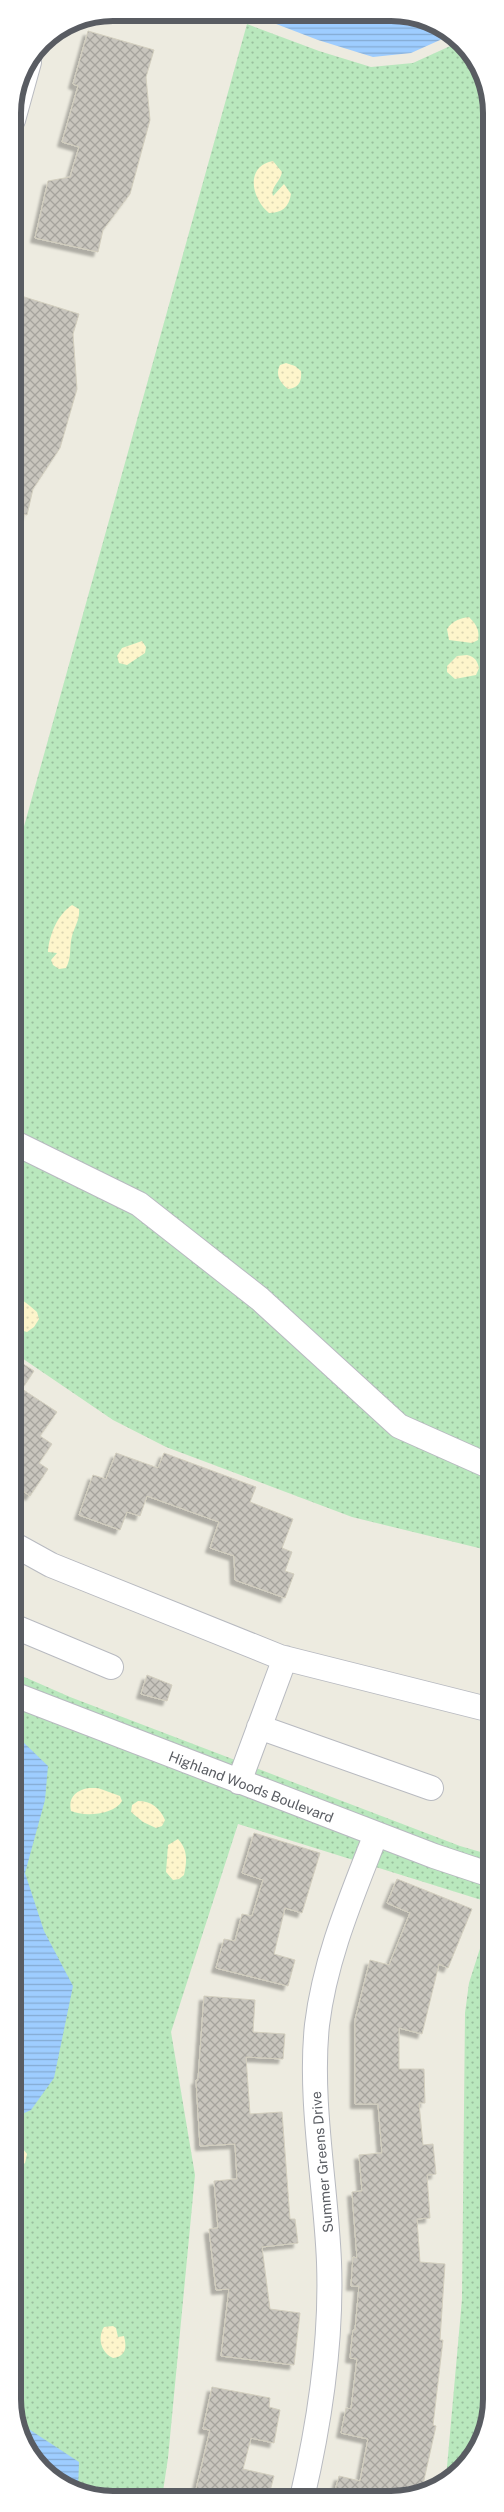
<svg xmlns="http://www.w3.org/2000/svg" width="504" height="2512" font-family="'Public Sans',sans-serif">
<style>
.grass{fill:url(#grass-dots)}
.sand{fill:url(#sand-dots)}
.water{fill:url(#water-rules)}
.building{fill:url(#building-cross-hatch);stroke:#d2cebe;filter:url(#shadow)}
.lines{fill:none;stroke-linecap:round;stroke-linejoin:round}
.minor-casing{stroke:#b8bac0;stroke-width:26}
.minor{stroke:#fff;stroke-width:24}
.labels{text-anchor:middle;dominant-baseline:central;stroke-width:4;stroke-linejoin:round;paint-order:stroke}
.street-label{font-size:14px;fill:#595c62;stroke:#fff}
.rim{fill:none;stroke:#595c62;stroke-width:6}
</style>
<defs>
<pattern id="grass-dots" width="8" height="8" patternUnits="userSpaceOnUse" patternTransform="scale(1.25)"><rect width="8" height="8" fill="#b9e8bd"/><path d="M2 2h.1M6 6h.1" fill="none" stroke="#99bf9d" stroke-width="1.8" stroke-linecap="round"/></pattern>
<pattern id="sand-dots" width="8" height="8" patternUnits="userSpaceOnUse" patternTransform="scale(1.25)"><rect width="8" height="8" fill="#fdf5cb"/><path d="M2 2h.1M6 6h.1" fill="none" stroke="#dbd4b1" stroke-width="1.8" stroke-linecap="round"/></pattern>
<pattern id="water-rules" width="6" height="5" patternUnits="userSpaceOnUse" patternTransform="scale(1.25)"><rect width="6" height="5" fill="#9ecdff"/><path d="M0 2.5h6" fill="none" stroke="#84aad2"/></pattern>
<pattern id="building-cross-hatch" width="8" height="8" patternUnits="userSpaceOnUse" patternTransform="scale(1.25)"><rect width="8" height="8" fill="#c8c5bd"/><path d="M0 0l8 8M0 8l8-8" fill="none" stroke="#a5a39d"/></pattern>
<filter id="shadow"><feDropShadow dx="-4.5" dy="4.5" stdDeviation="1" flood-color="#0004"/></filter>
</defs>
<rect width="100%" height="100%" fill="#edebe0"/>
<!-- grass -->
<path class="grass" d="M247,24L319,51L371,67L413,63L459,42L467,47L491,101V1551L352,1517L166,1447L113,1420L13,1352V866Z
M13,1672L70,1697L460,1846L491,1855V1903L238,1824L171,2032L195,2175L168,2458L162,2498L94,2497L38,2465L13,2411Z
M491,1914V2405C484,2436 477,2463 446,2478L462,2299L465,2013L469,1983Z"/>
<!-- sand -->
<path class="sand" d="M273,161L282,172C281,181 270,187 273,196L284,184L291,194C289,207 282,213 269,213C251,198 245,166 273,161Z
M286,363L295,366L301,371C302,381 299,388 288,389C280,383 275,375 280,365Z
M469,617C476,624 480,630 478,640L472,643L449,640L447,629C452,621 460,618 469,617Z
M142,641L146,647L145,653L127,665L119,663L117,656L122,648Z
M467,655C475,657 477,660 479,668L476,675L455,679L447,672V666L457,656Z
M72,905L79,909C80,919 75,926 72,936C69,947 72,957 66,968L59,969L53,965L51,960L57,953L48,952C49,935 58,914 72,905Z
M13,1293L30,1306L37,1312L39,1319L34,1327L27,1332L20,1330L15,1325L16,1313L13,1312Z
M88,1788H98L120,1796L122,1801C114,1815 84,1817 71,1811C68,1798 75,1791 88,1788Z
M138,1801C151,1801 160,1808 165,1820L162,1826L156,1828L143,1822L131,1812L132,1805Z
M178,1839C188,1850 187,1861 184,1875L179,1879L173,1880L166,1872L168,1845Z
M20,2145L27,2154L25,2163L13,2173V2146Z
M113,2326L116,2328L118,2337L124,2336C127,2348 126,2356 113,2358C101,2353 97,2338 104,2327Z"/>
<!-- water -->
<path class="water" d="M250,14L416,16L449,36L411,53L373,57L318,40Z
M13,1738L21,1740L48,1766L45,1800L25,1873L44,1931L73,1986L54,2078L31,2110L13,2118Z
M18,2422L79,2462L78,2489L38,2465Z"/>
<!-- building -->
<path class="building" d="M88,31L154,50L146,77L150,120L130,194L103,230L98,252L35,238L48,181L70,177L79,147L62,142L78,86L73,84Z
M18,295L79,314L73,334L77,389L60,448L33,489L27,515L13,512V384L19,364L13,358V313Z
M13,1357L34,1371L22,1389L57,1412L40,1436L52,1444L39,1463L48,1469L30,1496L13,1484Z
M116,1453L158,1468L164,1453L256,1487L250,1502L293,1519L282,1548L292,1552L285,1571L294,1574L285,1598L235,1580L234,1556L210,1548L219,1522L147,1496L140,1516L127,1512L120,1530L79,1515L93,1475L106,1479Z
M147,1675L172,1685L167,1701L141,1694Z
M254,1833L320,1853L302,1913L285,1908L274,1954L295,1960L288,1986L216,1968L224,1939L235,1941L242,1914L252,1916L263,1880L242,1873Z
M397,1879L472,1909L448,1968L439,1964L422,2034L399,2028V2069H424L425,2103H419L423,2145L433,2144L436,2174L427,2175L430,2218L417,2219L420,2262L445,2264L440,2340H443L433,2425L436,2426L422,2489L403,2499L333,2498L339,2476L360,2481L368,2439L341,2433L346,2408L351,2409L357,2359L350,2358L353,2330H355L359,2286H351L353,2257L357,2258L352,2192L362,2191L359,2155L382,2153L378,2104H355V2020L370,1960L389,1965L410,1913L387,1903Z
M204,1996L255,2000L253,2032L285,2034L283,2059L246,2057L250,2114L282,2112L290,2219H295L298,2243L262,2247L270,2309L300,2313L294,2365L221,2356L229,2289L216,2290L209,2229L218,2228L214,2181L237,2179L235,2144L200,2146L196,2080H198Z
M212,2387L270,2398L269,2407L280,2410L274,2443L251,2438L243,2469L274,2476L269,2495L247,2490L245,2498H194L210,2430L203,2429Z"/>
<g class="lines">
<!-- minor casing -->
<g class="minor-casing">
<path id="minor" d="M13,120L29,62
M13,1142L139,1204L260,1299L399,1426L491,1467
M13,1544L51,1565L280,1657L491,1710
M13,1626L111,1667
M13,1694L434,1856L491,1875
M259,1727L431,1788
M239,1782L285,1658
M302,2498C320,2421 332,2342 329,2262C326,2186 309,2100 317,2025C325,1958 352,1896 376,1834"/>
</g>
<!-- minor -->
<use href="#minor" class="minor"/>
</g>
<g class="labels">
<!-- street labels -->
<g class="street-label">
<text transform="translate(251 1787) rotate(21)">Highland Woods Boulevard</text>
<text transform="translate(322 2162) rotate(-95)">Summer Greens Drive</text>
</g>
</g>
<!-- crop -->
<path d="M0 0H504V2512H0ZM113 21H391A92 92 0 0 1 483 113V2399A92 92 0 0 1 391 2491H113A92 92 0 0 1 21 2399V113A92 92 0 0 1 113 21Z" fill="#fff" fill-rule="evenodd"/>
<path class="rim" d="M113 21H391A92 92 0 0 1 483 113V2399A92 92 0 0 1 391 2491H113A92 92 0 0 1 21 2399V113A92 92 0 0 1 113 21Z"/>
</svg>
